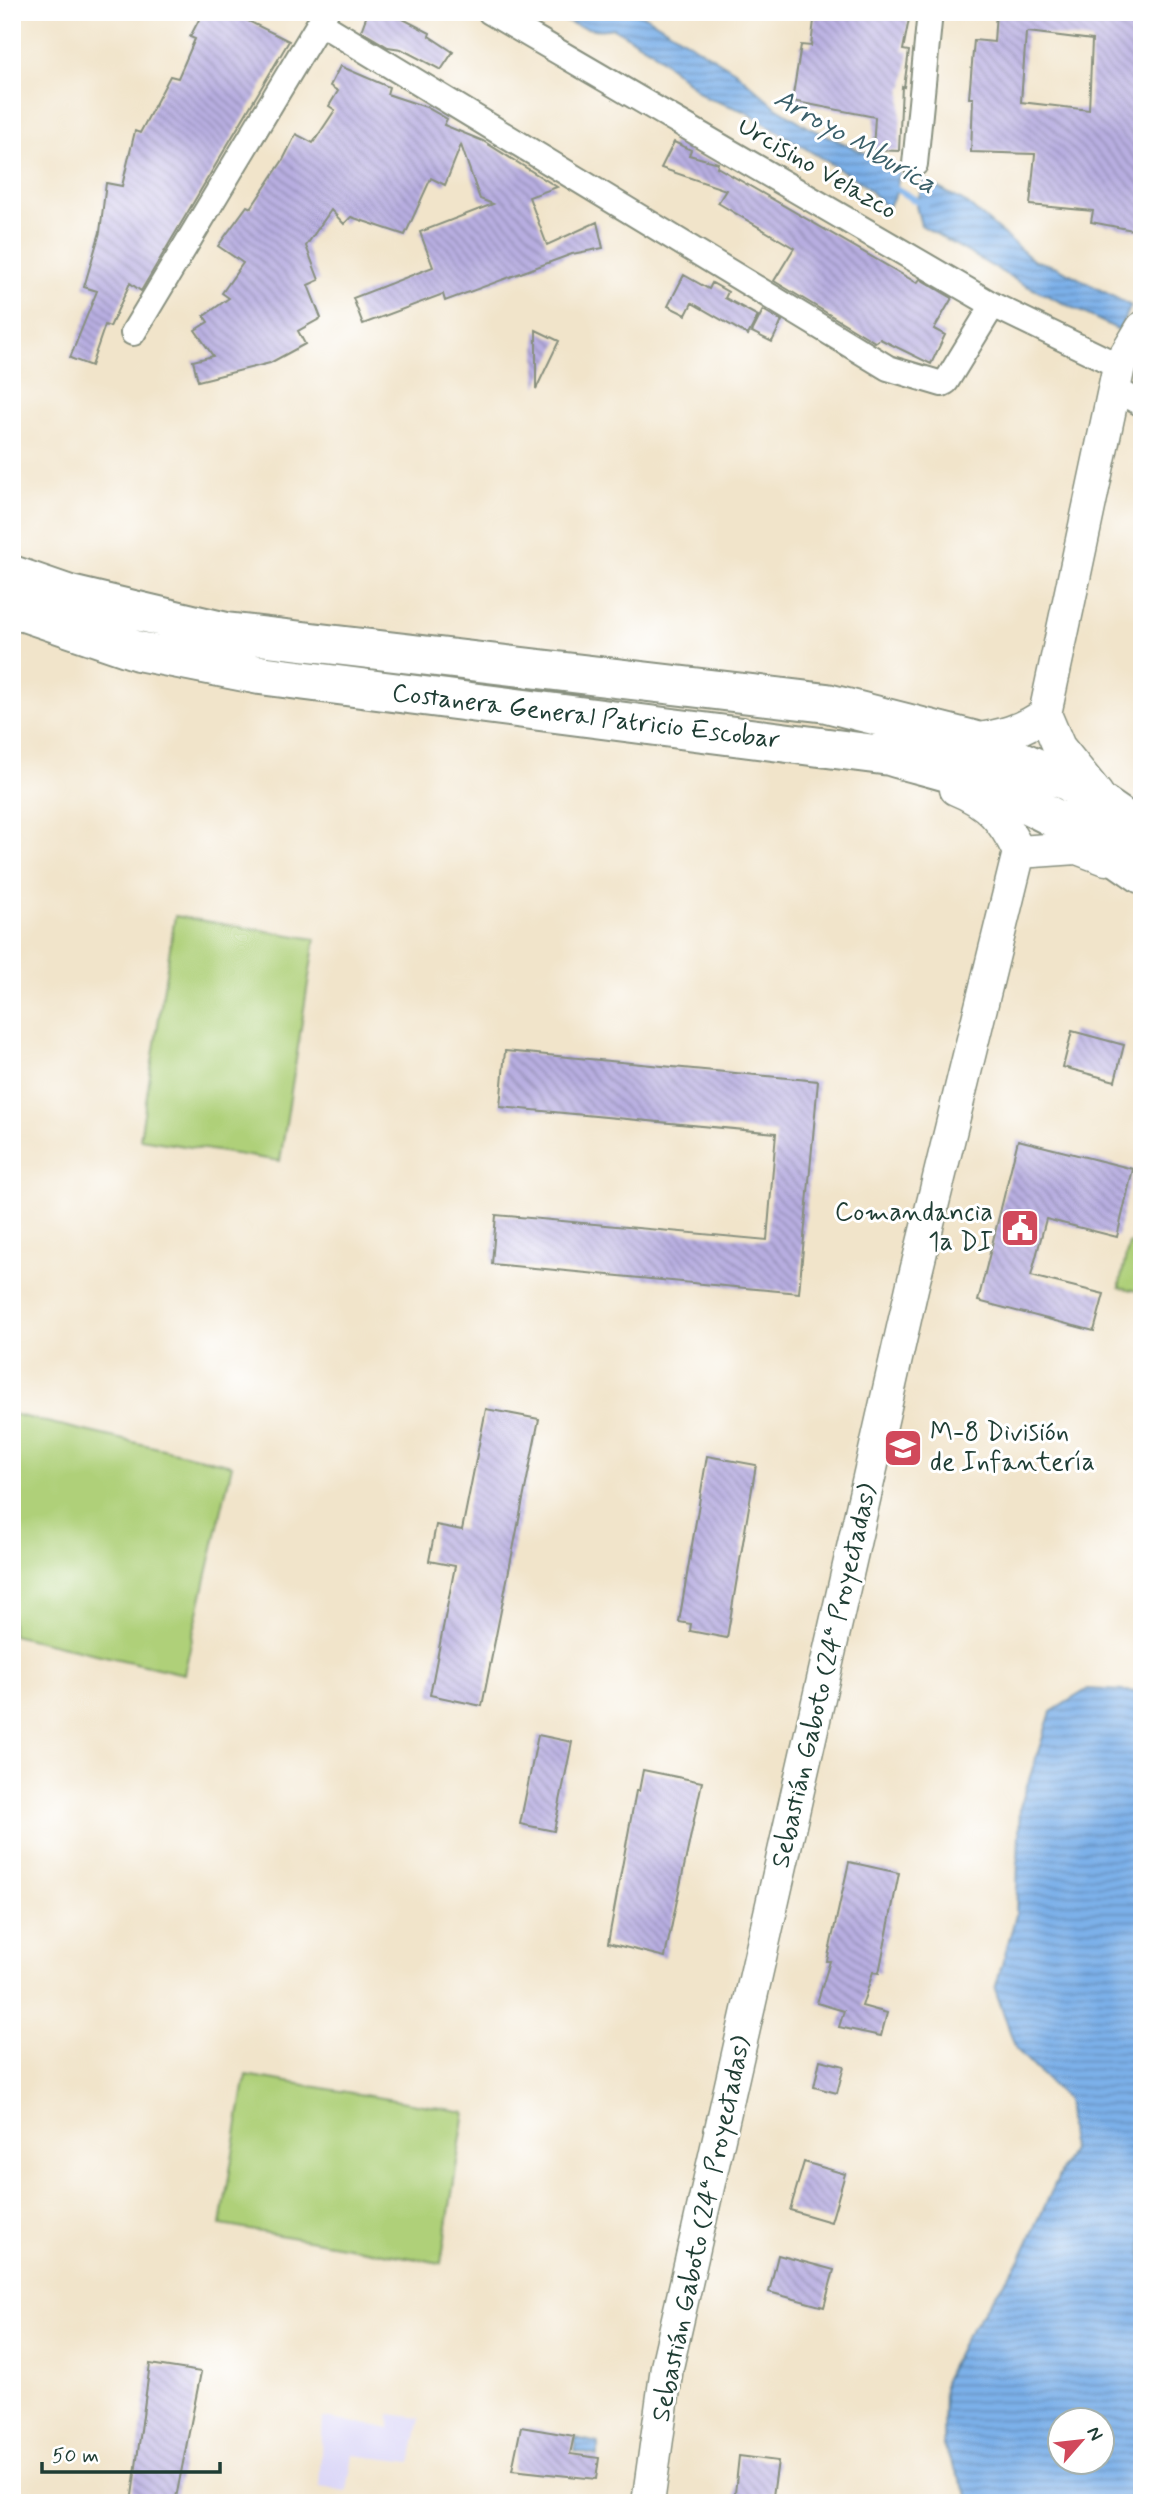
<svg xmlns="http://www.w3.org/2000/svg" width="1154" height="2515" font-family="Mynerve,sans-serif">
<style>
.built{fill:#dad6f7}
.pitch{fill:#afd079;stroke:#678656;stroke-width:2}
.water{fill:url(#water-rules);stroke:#4e768e;stroke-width:2;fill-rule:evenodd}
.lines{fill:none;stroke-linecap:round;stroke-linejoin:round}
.stream{stroke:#7cb0e9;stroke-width:7}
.building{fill:url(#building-back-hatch);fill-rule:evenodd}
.minor-casing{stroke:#88907f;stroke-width:28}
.tertiary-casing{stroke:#88907f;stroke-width:35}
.trunk-casing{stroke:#88907f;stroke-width:42}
.minor{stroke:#fff;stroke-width:24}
.tertiary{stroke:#fff;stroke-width:32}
.trunk{stroke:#fff;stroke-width:38}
.labels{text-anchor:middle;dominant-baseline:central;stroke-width:6;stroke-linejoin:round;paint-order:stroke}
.street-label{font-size:26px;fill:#1f3d34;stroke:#fff}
.poi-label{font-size:26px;fill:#1f3d34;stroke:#fff;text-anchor:end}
.water-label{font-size:28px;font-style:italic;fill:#3b606a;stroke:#fff}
</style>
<defs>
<pattern id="water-rules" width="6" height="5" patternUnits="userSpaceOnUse" patternTransform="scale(1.75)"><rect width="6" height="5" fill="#7cb0e9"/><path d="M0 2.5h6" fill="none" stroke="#6590be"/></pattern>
<pattern id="building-back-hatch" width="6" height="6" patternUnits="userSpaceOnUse" patternTransform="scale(1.75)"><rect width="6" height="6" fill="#b8aee1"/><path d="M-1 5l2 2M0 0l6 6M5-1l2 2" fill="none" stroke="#958fb7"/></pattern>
</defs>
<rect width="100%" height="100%" fill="#fff"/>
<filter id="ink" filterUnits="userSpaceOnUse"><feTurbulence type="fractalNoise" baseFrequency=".0143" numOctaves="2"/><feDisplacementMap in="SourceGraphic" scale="14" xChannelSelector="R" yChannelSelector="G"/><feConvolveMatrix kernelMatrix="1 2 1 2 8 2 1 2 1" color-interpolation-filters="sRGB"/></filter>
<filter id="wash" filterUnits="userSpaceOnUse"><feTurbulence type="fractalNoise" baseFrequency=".00686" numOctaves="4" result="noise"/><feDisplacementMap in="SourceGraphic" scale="28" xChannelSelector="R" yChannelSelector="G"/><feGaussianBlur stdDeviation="1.57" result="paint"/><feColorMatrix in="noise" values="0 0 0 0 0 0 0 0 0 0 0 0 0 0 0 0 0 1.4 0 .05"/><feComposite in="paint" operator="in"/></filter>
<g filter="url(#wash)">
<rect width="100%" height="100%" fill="#f1e4ca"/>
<!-- built -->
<path class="built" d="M390,2414L420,2418L411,2462L353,2455L347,2491L319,2487L323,2418L390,2428Z"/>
<!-- pitch -->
<path class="pitch" d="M175,916L315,939L280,1161L140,1139Z
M1129,1243L1142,1246V1292L1119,1287Z
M12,1414L232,1465L184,1674L12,1635Z
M246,2075L465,2112L441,2263L221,2225Z"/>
<!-- water -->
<path class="water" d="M548,12H632L647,17L735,71L776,107L810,128L900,169L895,196L887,208L862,183L744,111L705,97L652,51L613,28C592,33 566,24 548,12Z
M924,180L968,204L1033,260L1057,267L1131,306L1119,330L1021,283L921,225L916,206Z
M1088,1689L1142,1692V2503H972L943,2446L944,2380L964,2339L1021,2258L1071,2149L1066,2099L1016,2049L995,1989L1016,1915L1020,1807L1051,1712ZM1060,2420H1102V2462H1060Z
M576,2438L598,2443V2456L574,2451Z"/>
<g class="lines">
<!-- stream -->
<path class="stream" d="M890,185L925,206"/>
</g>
<g id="blocks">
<!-- building -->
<path class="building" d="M203,12H242L240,17L289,41L141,291L130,283L110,327L105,325L91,366L70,358L97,291L84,287L100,232L106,183L122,186L135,131L140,133L170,76L178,78L195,39L190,37Z
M368,12H404L401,18L430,33L429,36L453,52L441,70L401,49L388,47L361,31Z
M815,12L881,16V14L909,19L903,50L909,51L904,87L902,86L899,151L873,150L875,117L792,101L801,45L811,46Z
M996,12H1142L1138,111H1142V213L1138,231L1091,222L1093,211L1030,205L1035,154L971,152L973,98H969L974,40L994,42ZM1028,32L1092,40L1089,110L1021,102L1026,33Z
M340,66L389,87L387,94L426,107L447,119L444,125L483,141L557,187L529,197L547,245L597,222L603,248L572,254L445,301L443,294L363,324L353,298L433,267L420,232L493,204L480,199L461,145L445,185L431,178L405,235L351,217L344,224L331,210L306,246L319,280L308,285L321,318L298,331L305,344L270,363L198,381L193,361L213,356L195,330L208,322L204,316L229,298L222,293L243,263L218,246L247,206L251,208L283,160L296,134L313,143L335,110L329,106L338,91L330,86Z
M674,142L691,150L689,155L718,163L717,167L917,283L920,279L952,298L934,329L945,335L931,364L880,339L875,342L774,281L794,248L718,203L726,190L661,168Z
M684,275L709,289L712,283L728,292L725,298L758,316L748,335L692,303L686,315L668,306Z
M763,310L782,321L772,342L752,332Z
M536,330L559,341L536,389Z
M1072,1031L1124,1045L1115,1081L1063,1067Z
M505,1051L818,1081L799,1293L492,1264L496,1215L767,1240L776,1133L500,1107Z
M1018,1140L1133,1169L1117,1237L1046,1219L1031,1276L1104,1294L1094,1331L978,1301Z
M486,1409L539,1419L482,1706L430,1695L455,1566L429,1561L436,1525L462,1530Z
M707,1456L756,1465L727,1638L690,1631L691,1624L679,1622Z
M538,1735L572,1742L554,1831L520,1824Z
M643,1770L702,1782L665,1957L608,1943L636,1791H639Z
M849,1862L899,1873L879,1973L873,1972L862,2006L887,2013L881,2036L839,2027L844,2011L817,2003L830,1961H827Z
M820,2060L844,2066L837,2093L814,2087Z
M804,2162L845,2174L831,2222L790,2210Z
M778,2255L834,2270L824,2307L769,2292Z
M150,2364L201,2372L175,2503H131Z
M521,2427L574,2436L570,2454L599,2458L596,2479L512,2470Z
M739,2456L778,2461L772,2503H734Z"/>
</g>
</g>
<g filter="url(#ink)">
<use href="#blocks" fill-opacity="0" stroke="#88907f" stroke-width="2"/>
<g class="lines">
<!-- minor casing -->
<g class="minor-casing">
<path id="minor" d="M490,12L993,305L1119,366
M320,23L888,368L942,384L946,382L993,305
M915,164L930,12
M133,333L326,12
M1115,389L1142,404"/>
</g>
<!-- tertiary casing -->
<g class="tertiary-casing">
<path id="tertiary" d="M1045,714L1119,366L1142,328
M1045,714L1059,747L1097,794
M973,740C1001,736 1022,731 1045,714
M956,789C989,802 1004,821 1019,852
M1019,852L1077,848L1106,859
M648,2503L667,2367L912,1288L1019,852"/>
</g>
<!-- trunk casing -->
<g class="trunk-casing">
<path id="trunk" d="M12,575L70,595L226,632L827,703L973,740L1069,782L1142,832
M12,608L138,651L260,675L890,756C919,765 950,771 978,782C1036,805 1091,837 1142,874"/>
</g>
<!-- minor -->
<use href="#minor" class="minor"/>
<!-- tertiary -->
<use href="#tertiary" class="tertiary"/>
<!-- trunk -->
<use href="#trunk" class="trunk"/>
</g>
</g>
<!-- icons -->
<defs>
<g id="civic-square" transform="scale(2.0125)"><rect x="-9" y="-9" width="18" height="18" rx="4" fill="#d1495b" stroke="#fff"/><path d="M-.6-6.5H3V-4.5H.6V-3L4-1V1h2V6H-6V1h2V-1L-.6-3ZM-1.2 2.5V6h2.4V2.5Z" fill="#fff"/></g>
<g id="school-square" transform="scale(2.0125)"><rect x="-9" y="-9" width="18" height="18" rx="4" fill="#d1495b" stroke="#fff"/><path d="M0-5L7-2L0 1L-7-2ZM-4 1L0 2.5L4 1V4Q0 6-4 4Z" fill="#fff"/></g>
</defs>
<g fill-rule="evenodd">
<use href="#civic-square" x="1020" y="1228"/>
<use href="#school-square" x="903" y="1448"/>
</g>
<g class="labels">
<!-- street labels -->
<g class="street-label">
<text transform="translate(817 169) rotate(30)">Urcisino Velazco</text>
<text transform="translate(586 717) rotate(7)">Costanera General Patricio Escobar</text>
<text transform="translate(825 1676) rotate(-77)">Sebastián Gaboto (24ª Proyectadas)</text>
<text transform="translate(702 2229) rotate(-78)">Sebastián Gaboto (24ª Proyectadas)</text>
</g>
<!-- poi labels -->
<g class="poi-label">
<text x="993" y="1213">Comandancia<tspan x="993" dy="30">1a DI</tspan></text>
<text x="930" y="1433" text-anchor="start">M-8 División<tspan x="930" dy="30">de Infantería</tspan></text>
</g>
<!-- water labels -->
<g class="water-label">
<text transform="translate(855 142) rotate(30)">Arroyo Mburica</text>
</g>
</g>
<!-- margin -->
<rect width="1154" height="2515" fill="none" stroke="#fff" stroke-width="42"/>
<!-- north arrow -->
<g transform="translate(1081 2441) rotate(62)"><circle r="33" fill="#ffffff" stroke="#a5b1ae" stroke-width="2"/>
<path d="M0-5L12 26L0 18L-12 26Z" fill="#d1495b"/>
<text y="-10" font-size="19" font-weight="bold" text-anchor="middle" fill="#1f3d34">N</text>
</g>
<!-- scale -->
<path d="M42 2462v10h178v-10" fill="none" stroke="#1f3d34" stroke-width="3.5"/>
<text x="52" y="2462" font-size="21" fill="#1f3d34" stroke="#ffffff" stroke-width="5" paint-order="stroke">50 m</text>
</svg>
